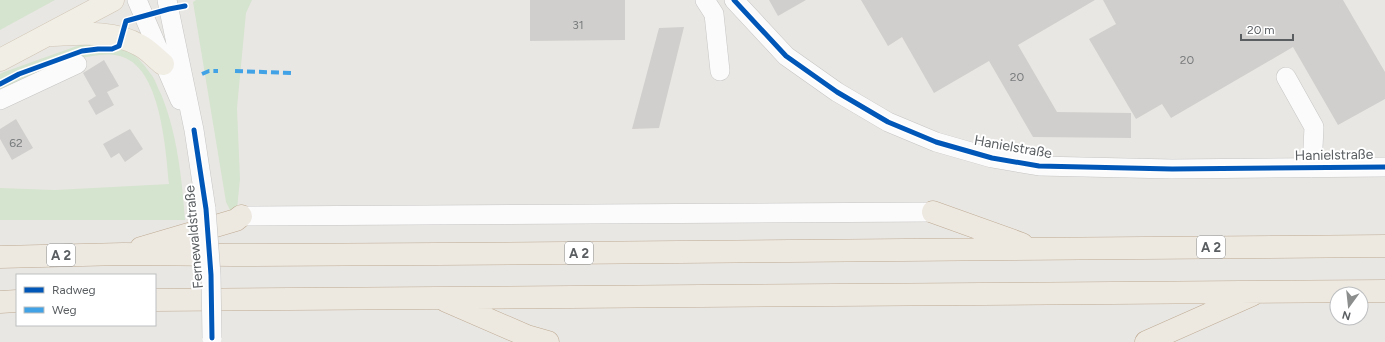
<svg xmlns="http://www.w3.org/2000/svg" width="1385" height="342" font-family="Figtree,sans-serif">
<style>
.green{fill:#d5e4cf}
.building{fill:#d1cfcd}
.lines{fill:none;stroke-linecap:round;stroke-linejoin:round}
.minor-casing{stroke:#c5c5c4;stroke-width:20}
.major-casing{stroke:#cfc4b3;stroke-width:23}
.highway-casing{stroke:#beab94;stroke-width:23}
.minor{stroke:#fcfbfb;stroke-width:19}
.major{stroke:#f1eee6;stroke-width:22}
.highway{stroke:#ede8e0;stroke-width:22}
.minor-bridge-casing{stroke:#c5c5c4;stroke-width:20;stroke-linecap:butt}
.minor-bridge{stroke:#fcfbfb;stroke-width:19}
.quiet{stroke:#42a2e6;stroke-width:4;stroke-dasharray:8 4;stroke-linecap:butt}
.cycleway-casing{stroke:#fff;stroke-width:8}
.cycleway{stroke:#0057b8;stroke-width:5}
.labels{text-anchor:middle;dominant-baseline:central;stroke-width:4;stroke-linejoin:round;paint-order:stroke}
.number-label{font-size:12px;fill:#797c7d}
.shield{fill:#fff;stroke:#8c8e90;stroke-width:1}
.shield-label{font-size:13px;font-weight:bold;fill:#5a5e61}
.street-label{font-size:14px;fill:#5a5e61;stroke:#fff}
</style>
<rect width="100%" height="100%" fill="#e9e7e3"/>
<!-- green -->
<path class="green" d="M0,0H55L0,30Z
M196,0H252L246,13L237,108L240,179L237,209L231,212L226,202L193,2Z
M91,41L108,46L90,47L68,53L0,80V74L4,72Z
M122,49C132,51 138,58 144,65C147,69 150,73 153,77C156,82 158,89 161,94C177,132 182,179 185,220H0V188L55,190L169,184C166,151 161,78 129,60C115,51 94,55 78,59C70,61 61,66 53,70C35,77 18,85 0,93V86L23,76L76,56C83,54 89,52 96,51C105,51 114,55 122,49Z"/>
<!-- building -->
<path class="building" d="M530,0H625V40L530,41Z
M769,0H806L778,16Z
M861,0H1095L1018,45L1057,112L1131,113V138L1033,137L989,61L934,93L902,37L888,46Z
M1103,0H1343L1385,72V99L1338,125L1293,47L1171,118L1162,104L1136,119L1089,39L1116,24Z
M684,27L659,128L632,129L659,28Z
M104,60L119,86L107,92L114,105L96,115L88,101L96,96L83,73Z
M16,119L33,148L12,160L0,139V129Z
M130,129L143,149L125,162L119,153L111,158L103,144Z"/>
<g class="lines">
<!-- minor casing -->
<g class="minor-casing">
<path id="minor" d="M137,0L180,100
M167,0L194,130L206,209
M705,0L714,14L720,71
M734,0L786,56L837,92L888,122L936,142L992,158L1039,166L1172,169L1385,167
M1286,77L1314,127L1312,168
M0,100L77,64
M241,216L933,212"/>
</g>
<!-- major casing -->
<g class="major-casing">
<path id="major" d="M51,35C80,34 112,30 139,45C148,49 155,58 163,64
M0,60L113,0"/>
</g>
<!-- highway casing -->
<g class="highway-casing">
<path id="highway" d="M933,212L1022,244
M141,248L236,220L241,216
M0,257L123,254L233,255L437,254L1385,246
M155,300L1385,291
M446,301L527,336L548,342
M0,302L17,301
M1146,342L1252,295"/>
</g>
<!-- minor -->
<use href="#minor" class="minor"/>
<!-- major -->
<use href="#major" class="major"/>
<!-- highway -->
<use href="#highway" class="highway"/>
<!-- minor-bridge casing -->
<g class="minor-bridge-casing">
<path id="minor-bridge" d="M206,209L211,275L212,338"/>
</g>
<!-- minor-bridge -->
<use href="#minor-bridge" class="minor-bridge"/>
<!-- quiet -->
<path class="quiet" d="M235,71L291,73
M202,74L209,71H218"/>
<!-- cycleway casing -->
<g class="cycleway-casing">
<path id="cycleway" d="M734,0L786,56L837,92L888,122L936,142L992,158L1039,166L1172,169L1385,167
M0,84L19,74L82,51L98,49H112L119,46L126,21L169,9L185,6
M194,130L206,209L211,275L212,338"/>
</g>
<!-- cycleway -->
<use href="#cycleway" class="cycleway"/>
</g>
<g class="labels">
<!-- number labels -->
<g class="number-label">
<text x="578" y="25">31</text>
<text x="1187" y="60">20</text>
<text x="1017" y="77">20</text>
<text x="16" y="143">62</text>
</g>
<!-- shield labels -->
<g class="shield">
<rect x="1197" y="236" width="28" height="22" rx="3"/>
<rect x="565" y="242" width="28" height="22" rx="3"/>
<rect x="47" y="244" width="28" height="22" rx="3"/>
</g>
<g class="shield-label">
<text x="1211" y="247">A 2</text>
<text x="579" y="253">A 2</text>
<text x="61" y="255">A 2</text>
</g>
<!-- street labels -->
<g class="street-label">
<text transform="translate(1013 147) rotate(10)">Hanielstraße</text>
<text transform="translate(1334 155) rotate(-1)">Hanielstraße</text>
<text transform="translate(194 237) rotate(-95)">Fernewaldstraße</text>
</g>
</g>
<!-- legend -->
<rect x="16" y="274" width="140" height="52" fill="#ffffff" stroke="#bdbfc0"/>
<rect x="24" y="287" width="20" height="6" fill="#0057b8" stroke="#bdbfc0"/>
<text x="52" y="294" font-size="12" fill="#5a5e61">Radweg</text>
<rect x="24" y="307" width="20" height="6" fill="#42a2e6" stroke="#bdbfc0"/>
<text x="52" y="314" font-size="12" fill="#5a5e61">Weg</text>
<!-- north arrow -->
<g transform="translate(1349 306) rotate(195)"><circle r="19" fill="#ffffff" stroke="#bdbfc0"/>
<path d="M0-3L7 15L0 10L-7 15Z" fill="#8c8e8e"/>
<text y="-6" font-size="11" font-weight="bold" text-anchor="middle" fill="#5a5e61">N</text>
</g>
<!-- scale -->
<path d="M1241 34v6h52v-6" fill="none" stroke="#5a5e61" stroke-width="2"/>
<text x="1247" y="34" font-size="12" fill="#5a5e61" stroke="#ffffff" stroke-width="3" paint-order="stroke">20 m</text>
</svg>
